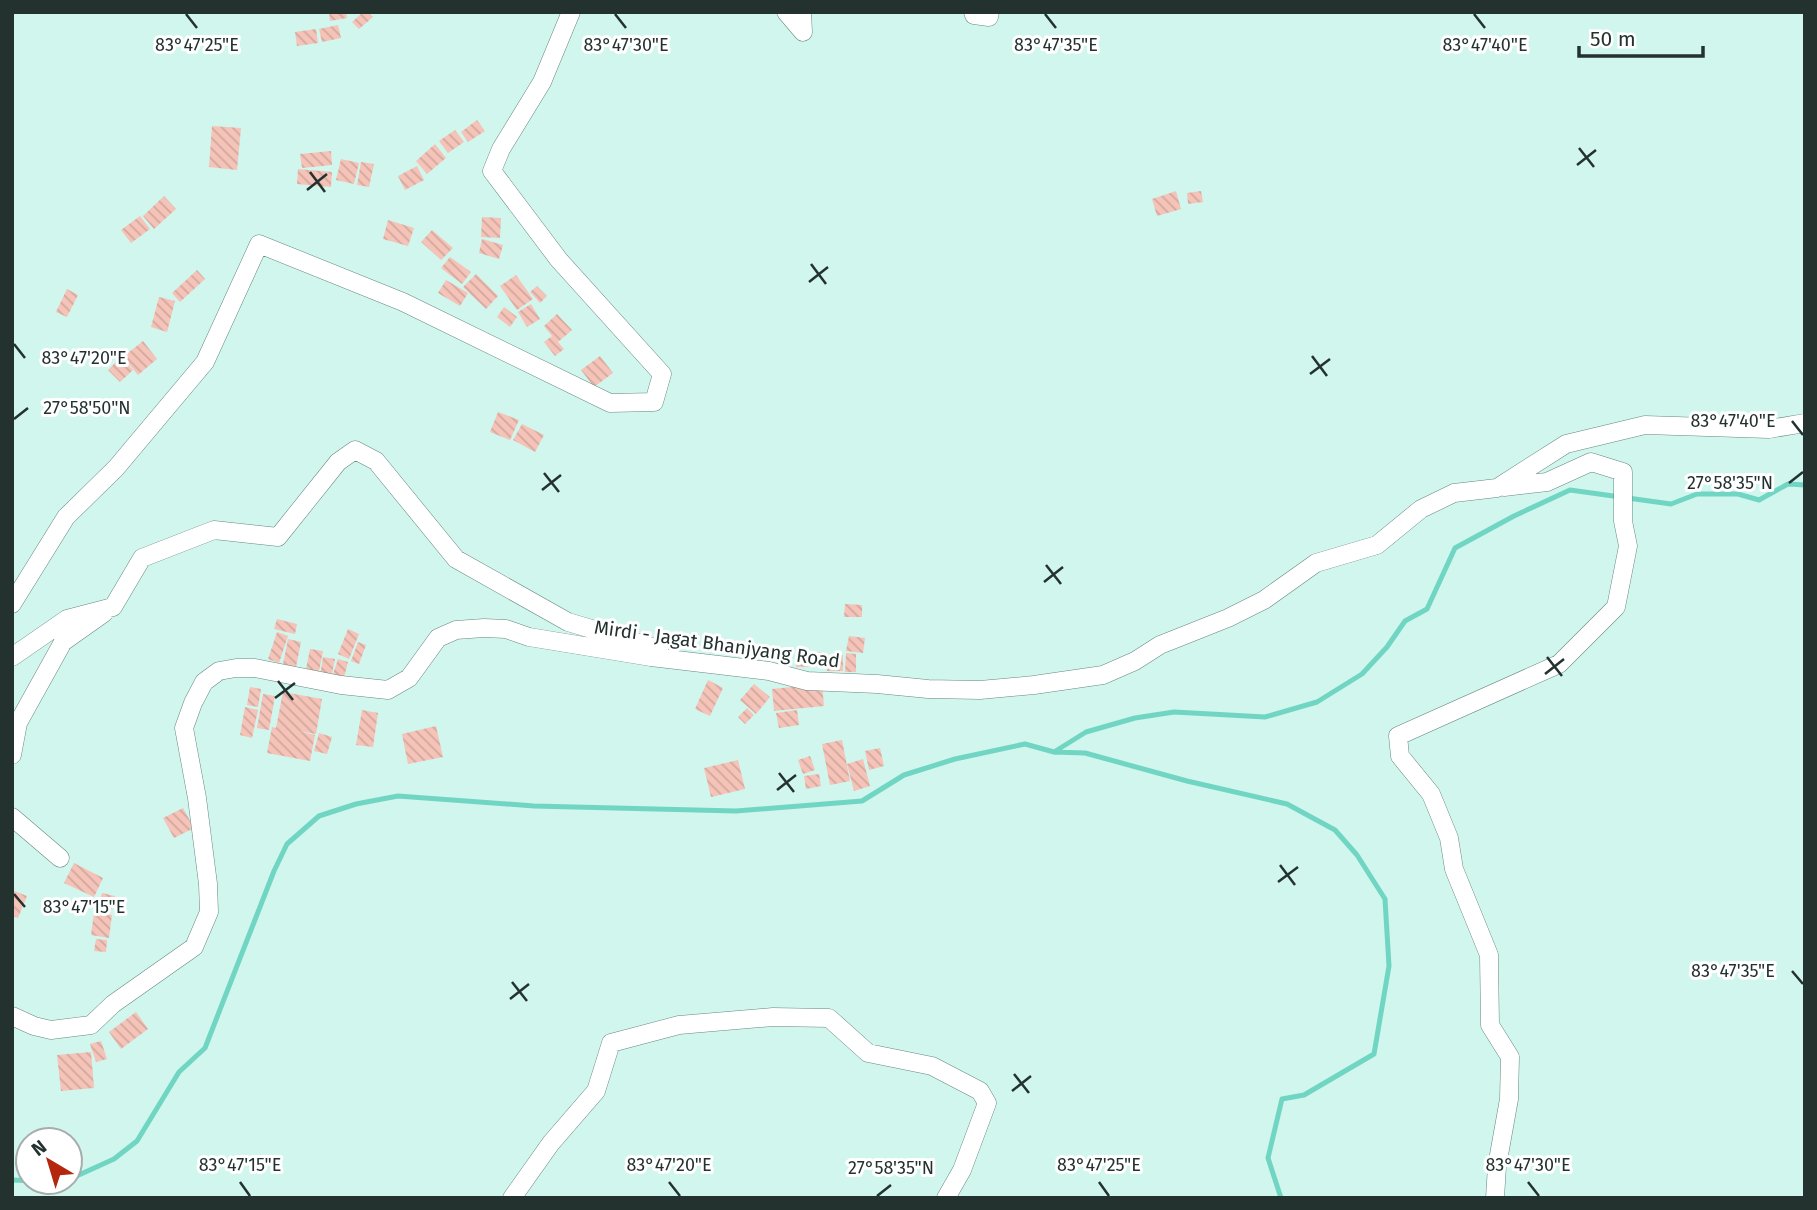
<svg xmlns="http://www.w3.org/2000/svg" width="1817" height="1210" font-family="'Fira Sans',sans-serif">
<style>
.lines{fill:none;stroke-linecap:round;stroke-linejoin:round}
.stream{stroke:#70d6c3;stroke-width:5}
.building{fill:url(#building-back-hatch)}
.minor-casing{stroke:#668881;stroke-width:19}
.minor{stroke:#fff;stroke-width:18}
.ticks{fill:none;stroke:#24322f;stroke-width:2.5}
.labels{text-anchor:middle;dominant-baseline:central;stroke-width:6;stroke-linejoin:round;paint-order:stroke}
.street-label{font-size:19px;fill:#24322f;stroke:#fff}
.ticks-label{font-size:18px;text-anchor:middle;fill:#24322f;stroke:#fff;stroke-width:6;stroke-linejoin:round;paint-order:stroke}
</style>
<defs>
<pattern id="building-back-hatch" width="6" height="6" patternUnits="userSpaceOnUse" patternTransform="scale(1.75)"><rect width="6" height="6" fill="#f5c3b8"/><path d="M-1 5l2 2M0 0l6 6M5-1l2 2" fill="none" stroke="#d2a89e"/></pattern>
</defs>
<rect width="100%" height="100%" fill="#d1f6ed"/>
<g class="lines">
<!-- stream -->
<path class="stream" d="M1054,752L1086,732L1135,718L1174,712L1265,717L1317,702L1362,674L1387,647L1405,621L1427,609L1455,548L1514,516L1570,490L1671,504L1697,494H1738L1759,500L1788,484L1805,485
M70,1179L114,1159L137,1141L179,1072L205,1048L274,871L287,844L319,816L356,804L398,796L534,806L736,811L862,801L904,775L955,759L1025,744L1054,752L1085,753L1187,781L1287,804L1335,830L1357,855L1385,899L1389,966L1374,1054L1304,1095L1282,1099L1268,1158L1281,1198
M12,1180L62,1182"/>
</g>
<!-- building -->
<path class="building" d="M329,12H346L347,18L330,21Z
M363,12H368L373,17L359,29L352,22Z
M338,25L341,38L322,42L319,29Z
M316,29L318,43L297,46L295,32Z
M477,120L485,131L468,142L461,132Z
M212,126L241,128L237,170L209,167Z
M455,130L464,142L448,153L439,141Z
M435,144L446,158L427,174L416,161Z
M331,151L332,165L302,168L300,154Z
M341,159L359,163L354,184L336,180Z
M361,162L374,164L369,187L357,185Z
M417,166L424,180L405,190L398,176Z
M298,169L332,172L331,187L297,184Z
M1176,191L1181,209L1157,216L1152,199Z
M1201,191L1203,202L1188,204L1187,193Z
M164,196L176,209L154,229L143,216Z
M140,216L150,229L131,243L121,230Z
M482,217L501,218L500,238L481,237Z
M388,220L414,228L408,246L383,239Z
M432,230L453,248L441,260L421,242Z
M482,239L503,245L499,259L479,253Z
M450,257L471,272L462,284L441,268Z
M197,270L205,279L180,302L172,293Z
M476,274L498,296L486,309L463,287Z
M516,275L533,299L517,310L500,286Z
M446,280L468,293L460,306L438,293Z
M537,286L547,296L540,303L530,292Z
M67,289L78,295L67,317L56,312Z
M159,297L175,301L167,332L151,327Z
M531,304L540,319L527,327L518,312Z
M504,307L517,317L510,327L497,317Z
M557,314L572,330L558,342L564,349L555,356L544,342L552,336L544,326Z
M143,341L157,359L138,375L123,357Z
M600,356L613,373L594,387L581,370Z
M121,357L133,370L120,382L108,370Z
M498,412L519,420L510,440L490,432Z
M522,424L544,435L535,452L513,440Z
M845,604L862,605V617H844Z
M277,619L297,624L295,634L274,629Z
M348,629L359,634L349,659L338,654Z
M277,632L288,636L279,663L268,659Z
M849,636L865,638L863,653L846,651Z
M288,639L301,642L296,667L283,664Z
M358,642L366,645L359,664L351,661Z
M310,649L323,651L318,676L305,674Z
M825,652V666L796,667V653Z
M846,653L856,654V672H845Z
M827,655H843V671H827Z
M323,657L335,659L331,678L320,676Z
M338,659L348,662L343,681L332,677Z
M708,680L723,688L710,716L695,709Z
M754,684L770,697L756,714L740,700Z
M822,684L824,706L774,711L772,689Z
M250,687L261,689L258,707L247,705Z
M283,692L322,699L316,734L298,731L315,735L310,761L267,753L272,727L276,728Z
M263,694L275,696L269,730L257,728Z
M245,707L258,710L252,738L240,735Z
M747,708L754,715L745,724L738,717Z
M362,710L378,713L373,747L356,745Z
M797,710L799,725L779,728L776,713Z
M436,726L443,757L408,764L402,734Z
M319,733L332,737L327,754L314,751Z
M842,740L850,781L830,785L822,744Z
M880,748L884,766L869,770L865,751Z
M810,756L815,770L803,774L798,760Z
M863,759L870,786L854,791L847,764Z
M738,760L745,789L711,797L704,768Z
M819,774L821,786L806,789L804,776Z
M183,808L194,828L174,838L163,818Z
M74,863L103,878L94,897L64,883Z
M12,890L27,896L18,918L12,916Z
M102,893L115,896L110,914L97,911Z
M94,913L112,915L109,938L91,935Z
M96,939L107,940L106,952L94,951Z
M136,1012L148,1029L121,1049L109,1032Z
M101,1041L107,1059L96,1062L90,1044Z
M91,1052L94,1088L61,1091L57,1055Z"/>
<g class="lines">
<!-- minor casing -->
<g class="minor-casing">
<path id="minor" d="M786,12L803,32L802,12
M973,12L974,15L989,17L990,12
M12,604L66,517L116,468L205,362L259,244L403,302L610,403L654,402L662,374L559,260L492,171L501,149L542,82L571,12
M12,657L67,619L113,607L142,558L214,530L278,537L338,462L355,450L376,461L456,559L568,622L659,649
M12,755L18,723L63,642L104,613
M12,817L60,858
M12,1016L34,1026L51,1030L91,1025L113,1004L194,947L209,912L208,884L197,798L184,728L193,703L204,682L219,671L236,668H255L341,685L388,690L409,678L438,638L456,630L484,628L506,629L529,637L651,657L769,671L807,681L877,684L928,689L980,690L1034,685L1103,675L1135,661L1160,645L1228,618L1264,600L1316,563L1377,545L1421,509L1454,493L1497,488L1566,444L1645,425L1769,429L1805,423
M512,1198L551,1143L596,1091L611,1043L679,1025L773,1017L829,1018L868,1053L932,1066L980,1091L987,1103L962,1170L946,1198
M1495,1198L1497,1166L1509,1099L1510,1057L1490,1025L1489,955L1454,869L1449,838L1431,794L1400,756L1398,736L1559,664L1616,607L1628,546L1623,521V472L1591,462L1547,482L1504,487"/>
</g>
<!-- minor -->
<use href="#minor" class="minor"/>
</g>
<!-- ticks -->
<path class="ticks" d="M186,14L197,28M615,14L626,28M1045,14L1056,28M1474,14L1485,28M1579,148L1594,167M1577,165L1596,150M310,172L325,192M307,190L327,174M811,264L826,284M809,282L828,267M14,344L25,358M1312,356L1327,376M1310,374L1330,359M14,419L28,408M1792,421L1803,435M544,473L559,492M1789,483L1803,472M542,490L561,475M1046,565L1061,584M1044,582L1063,567M1547,657L1562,676M1545,674L1564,659M278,681L293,700M275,698L295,683M779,773L794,792M777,790L796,775M1280,865L1295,885M1278,882L1298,867M14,894L25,907M1792,971L1803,984M512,982L527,1001M510,999L529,984M1014,1074L1029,1093M1012,1091L1031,1076M240,1182L250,1196M669,1182L680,1196M1099,1182L1109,1196M1528,1182L1539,1196M877,1196L891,1185"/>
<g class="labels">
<!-- street labels -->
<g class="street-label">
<text transform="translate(717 644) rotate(8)">Mirdi - Jagat Bhanjyang Road</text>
</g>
</g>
<g class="ticks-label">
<text x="197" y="51">83°47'25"E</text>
<text x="626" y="51">83°47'30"E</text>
<text x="1056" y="51">83°47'35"E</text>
<text x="1485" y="51">83°47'40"E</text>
<text x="84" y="364">83°47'20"E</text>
<text x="87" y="414">27°58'50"N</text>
<text x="1733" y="427">83°47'40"E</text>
<text x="1730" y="489">27°58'35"N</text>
<text x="84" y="913">83°47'15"E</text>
<text x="1733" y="977">83°47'35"E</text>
<text x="240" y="1171">83°47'15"E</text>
<text x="669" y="1171">83°47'20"E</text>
<text x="1099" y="1171">83°47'25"E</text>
<text x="1528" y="1171">83°47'30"E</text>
<text x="891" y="1174">27°58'35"N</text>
</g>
<!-- border -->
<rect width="1817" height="1210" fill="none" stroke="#24322f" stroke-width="28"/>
<!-- north arrow -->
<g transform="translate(49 1161) rotate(322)"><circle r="33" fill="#ffffff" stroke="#a7adac" stroke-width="2"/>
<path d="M0-5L12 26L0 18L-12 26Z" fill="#b4270e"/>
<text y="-10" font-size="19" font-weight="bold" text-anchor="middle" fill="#24322f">N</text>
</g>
<!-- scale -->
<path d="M1579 46v10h124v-10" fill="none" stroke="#24322f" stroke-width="3.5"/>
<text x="1590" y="46" font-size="21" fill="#24322f" stroke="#ffffff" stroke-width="5" paint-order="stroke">50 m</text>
</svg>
